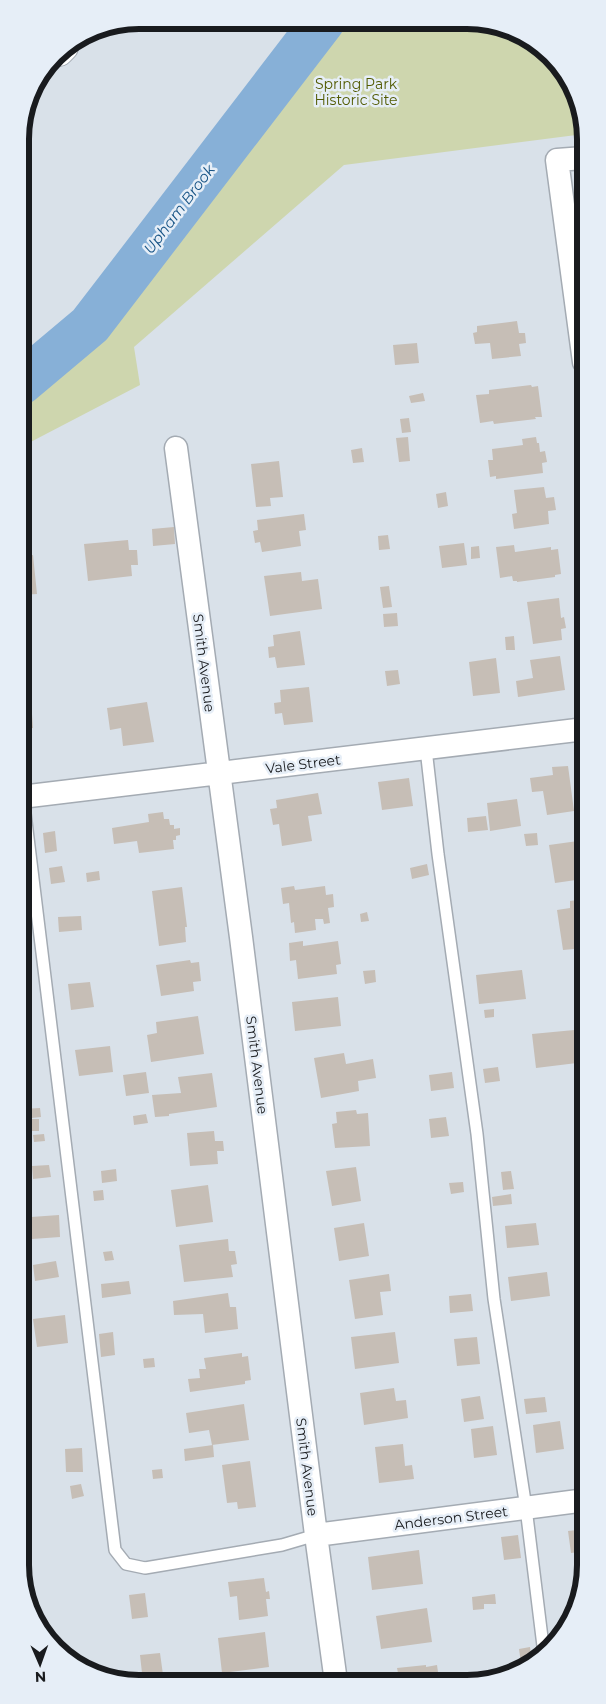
<svg xmlns="http://www.w3.org/2000/svg" width="606" height="1704" font-family="Montserrat,sans-serif">
<style>
.green{fill:#ced6ae}
.lines{fill:none;stroke-linecap:round;stroke-linejoin:round}
.river{stroke:#87b0d7;stroke-width:44}
.building{fill:#c6beb6}
.service-casing{stroke:#a4abb3;stroke-width:14}
.minor-casing{stroke:#a4abb3;stroke-width:25}
.motorway-casing{stroke:#a4abb3;stroke-width:30}
.service{stroke:#fff;stroke-width:11}
.minor{stroke:#fff;stroke-width:22}
.motorway{stroke:#fff;stroke-width:28}
.labels{text-anchor:middle;dominant-baseline:central;stroke-width:5;stroke-linejoin:round;paint-order:stroke}
.park-label{font-size:14px;fill:#525b02;stroke:#e6eef7}
.street-label{font-size:14px;fill:#191b1e;stroke:#e6eef7}
.water-label{font-size:15px;font-style:italic;fill:#165385;stroke:#e6eef7}
.rim{fill:none;stroke:#191b1e;stroke-width:6}
</style>
<rect width="100%" height="100%" fill="#d9e1e9"/>
<!-- green -->
<path class="green" d="M320,21L491,22L551,54L584,115V134L344,165L134,347L140,385L21,447V394L88,327L126,267L151,233L206,177L240,147L273,87Z"/>
<g class="lines">
<!-- river -->
<path class="river" d="M21,383L90,325L323,21"/>
</g>
<!-- building -->
<path class="building" d="M517,321L519,333H525L526,343L519,344L521,356L492,359L490,343L475,344L473,333L477,332V326Z
M417,343L419,363L395,365L393,345Z
M531,385L532,387L538,386L542,417H535L536,419L494,424L493,421L480,423L476,395L489,394V390Z
M423,393L425,401L411,403L409,396Z
M409,418L411,432L402,433L400,419Z
M408,437L410,461L399,462L396,438Z
M536,437L537,443H539L540,452L545,451L547,462L542,463L543,473L496,479V476L490,477L488,460H493L492,449L523,445L522,439Z
M362,448L364,462L353,463L351,450Z
M279,461L283,497L270,498L271,506L256,507L251,464Z
M544,487L546,498L554,497L556,510L548,511L549,524L514,529L512,514L517,513L514,490Z
M446,492L448,506L438,508L436,494Z
M304,514L306,530L299,531L301,546L262,552L260,542L255,543L253,531L258,530L257,520Z
M174,527L175,544L153,546L152,529Z
M388,535L390,549L379,550L378,536Z
M128,540L129,550H137L138,565H131L132,576L88,581L84,544Z
M464,543L467,565L442,568L439,546Z
M514,545L515,552L551,547V550L558,549L561,574L555,575V577L517,582V581H513L512,576L500,578L496,547Z
M479,546L480,558L471,559V547Z
M33,555L37,594L21,595V557Z
M301,572L302,581L318,579L322,609L270,616L264,576Z
M389,586L392,607L383,608L380,587Z
M559,598L561,618L564,617L566,628L561,629L562,640L533,644L527,602Z
M397,613L398,626L384,627L383,614Z
M300,631L305,665L277,668L275,657L269,658L268,647L274,646L273,635Z
M514,636L515,650H506L505,637Z
M560,656L565,690L518,697L516,681L533,678L530,660Z
M496,658L500,693L473,696L469,662Z
M398,670L400,684L387,686L385,671Z
M309,687L313,722L284,725L282,713L275,714L274,703L281,702L280,690Z
M147,702L154,742L123,746L121,728L110,730L107,708Z
M32,714L33,728L22,729L21,715Z
M568,766L574,811L547,815L543,791L532,792L530,778L553,775L552,767Z
M409,778L413,806L382,810L378,782Z
M318,793L322,814L308,816L312,841L282,846L279,824L273,825L270,809L277,808L276,800Z
M517,799L521,826L490,831L487,803Z
M163,812L164,819H169L170,825H174V829L180,828V835L176,836V840H173L174,849L139,853L137,841L114,844L112,828L149,822L148,814Z
M486,816L488,830L468,832L467,818Z
M55,831L57,851L45,853L43,833Z
M537,833L538,845L526,846L524,834Z
M578,841L580,853L585,852V867L581,868L583,879L555,883L549,845Z
M427,864L429,875L412,879L410,868Z
M62,866L65,882L51,884L49,868Z
M99,871L100,880L87,882L86,873Z
M294,886L295,890L325,886L326,895L333,894L334,907L328,908L330,923L324,924L323,919H315L316,930L295,933L294,922L291,923L289,903L283,904L281,888Z
M182,887L187,927H185L186,942L159,946L152,891Z
M585,899V948L563,950L557,910L570,908V901Z
M367,912L369,921L361,922L360,914Z
M81,916L82,930L59,932L58,917Z
M303,941V946L338,941L341,964L336,965L337,974L298,979L296,960L290,961L289,943Z
M190,960L191,963L199,962L201,981L193,982L194,991L161,996L156,965Z
M375,970L376,982L365,984L363,971Z
M522,970L526,999L479,1004L476,975Z
M90,982L94,1007L71,1010L68,984Z
M338,997L341,1026L295,1031L292,1002Z
M494,1009V1017L485,1018L484,1010Z
M198,1016L204,1054L151,1062L147,1035L157,1033L156,1022Z
M585,1029V1062L536,1068L532,1034Z
M110,1046L113,1072L79,1076L75,1050Z
M22,1051H24V1067L22,1068Z
M344,1053L346,1064L373,1059L376,1078L358,1081L359,1091L321,1098L314,1058Z
M498,1067L500,1081L485,1083L483,1069Z
M146,1072L149,1093L126,1096L123,1075Z
M452,1072L454,1088L431,1091L429,1075Z
M212,1073L217,1107L169,1114V1116L155,1117L152,1095L181,1093L178,1077Z
M585,1080V1118H584L582,1096L575,1097L574,1090L580,1089V1081Z
M40,1108L41,1117L22,1119V1109Z
M356,1110L357,1114L368,1113L370,1146L335,1148L332,1124L337,1123L336,1112Z
M146,1114L148,1123L134,1125L133,1116Z
M446,1117L449,1136L431,1138L429,1119Z
M24,1119H39V1131H24Z
M214,1131L215,1141H223L224,1151H217L218,1164L190,1166L187,1133Z
M44,1134L45,1141L34,1142L33,1135Z
M49,1165L51,1177L33,1179L32,1166Z
M356,1167L361,1201L332,1206L326,1171Z
M116,1169L117,1181L102,1183L101,1171Z
M511,1171L514,1189L503,1190L501,1172Z
M463,1182L464,1192L451,1194L449,1183Z
M208,1185L213,1222L176,1227L171,1190Z
M103,1190L104,1200L94,1201L93,1191Z
M585,1191V1208L582,1209L579,1192Z
M511,1194L512,1204L493,1206L492,1197Z
M59,1215L60,1237L32,1239L31,1217Z
M364,1223L369,1256L339,1261L334,1228Z
M536,1223L539,1245L507,1248L505,1226Z
M228,1239L229,1251H235L237,1264L231,1265L233,1277L184,1282L179,1245Z
M112,1251L114,1260L105,1261L103,1252Z
M56,1261L59,1277L35,1281L33,1265Z
M547,1272L550,1296L511,1301L508,1277Z
M389,1274L391,1291L380,1292L383,1315L355,1319L349,1280Z
M129,1281L131,1294L102,1298L101,1284Z
M228,1293L230,1307H236L238,1329L205,1333L203,1314L174,1315L173,1301Z
M471,1294L473,1311L450,1313L449,1296Z
M65,1315L68,1343L37,1347L33,1319Z
M113,1332L115,1355L101,1357L99,1334Z
M395,1332L399,1363L355,1369L351,1337Z
M477,1337L480,1364L457,1366L454,1339Z
M242,1353V1357L248,1356L251,1380L245,1381V1384L190,1392L188,1379L200,1378L199,1369H206L204,1358Z
M154,1358L155,1367L144,1368L143,1359Z
M394,1388L396,1401L406,1400L408,1418L364,1425L360,1393Z
M480,1396L484,1419L464,1422L461,1399Z
M545,1397L547,1412L526,1414L524,1399Z
M244,1404L249,1440L212,1445L209,1430L189,1433L186,1413Z
M560,1421L564,1449L536,1453L533,1425Z
M493,1426L497,1455L474,1458L471,1429Z
M403,1444L405,1466L412,1465L414,1479L379,1483L375,1447Z
M213,1445L214,1457L185,1461L184,1449Z
M82,1448L83,1472H66L65,1449Z
M250,1461L256,1507L238,1509L237,1502L227,1503L222,1465Z
M162,1469L163,1478L153,1479L152,1470Z
M81,1484L84,1496L72,1499L70,1486Z
M586,1529V1551L571,1553L568,1531Z
M518,1535L521,1558L504,1560L501,1537Z
M419,1550L423,1584L372,1590L368,1557Z
M264,1578L266,1592L269,1591L270,1599H266L268,1616L239,1620L237,1596L230,1597L228,1582Z
M145,1593L148,1617L132,1619L129,1595Z
M495,1594L496,1604H484V1609L473,1610L472,1597Z
M427,1608L432,1642L381,1649L376,1616Z
M265,1632L269,1667L222,1673L218,1638Z
M530,1647L532,1661L521,1663L519,1649Z
M160,1653L164,1682H143L140,1655Z
M426,1665V1667L437,1665L439,1679L429,1682H392L391,1673H398L397,1668Z"/>
<g class="lines">
<!-- service casing -->
<g class="service-casing">
<path id="service" d="M426,749L438,854L477,1134L494,1299L526,1508L544,1654
M23,797L115,1550L126,1564L145,1568L282,1545L316,1535"/>
</g>
<!-- minor casing -->
<g class="minor-casing">
<path id="minor" d="M584,158L557,160L584,362
M176,448L241,937L316,1535L336,1682
M21,797L585,729
M316,1535L586,1500"/>
</g>
<!-- motorway casing -->
<g class="motorway-casing">
<path id="motorway" d="M59,52L64,47"/>
</g>
<!-- service -->
<use href="#service" class="service"/>
<!-- minor -->
<use href="#minor" class="minor"/>
<!-- motorway -->
<use href="#motorway" class="motorway"/>
</g>
<g class="labels">
<!-- park labels -->
<g class="park-label">
<text x="356" y="84">Spring Park<tspan x="356" dy="16">Historic Site</tspan></text>
</g>
<!-- street labels -->
<g class="street-label">
<text transform="translate(204 663) rotate(83)">Smith Avenue</text>
<text transform="translate(303 764) rotate(-7)">Vale Street</text>
<text transform="translate(257 1065) rotate(83)">Smith Avenue</text>
<text transform="translate(307 1467) rotate(83)">Smith Avenue</text>
<text transform="translate(451 1518) rotate(-7)">Anderson Street</text>
</g>
<!-- water labels -->
<g class="water-label">
<text transform="translate(179 209) rotate(-53)">Upham Brook</text>
</g>
</g>
<!-- crop -->
<path d="M0 0H606V1704H0ZM139 29H467A110 110 0 0 1 577 139V1565A110 110 0 0 1 467 1675H139A110 110 0 0 1 29 1565V139A110 110 0 0 1 139 29Z" fill="#e6eef7" fill-rule="evenodd"/>
<path class="rim" d="M139 29H467A110 110 0 0 1 577 139V1565A110 110 0 0 1 467 1675H139A110 110 0 0 1 29 1565V139A110 110 0 0 1 139 29Z"/>
<!-- north arrow -->
<g transform="translate(40 1664) rotate(178)" stroke="#e6eef7" stroke-width="4" paint-order="stroke">
<path d="M0-4L9 19L0 12L-9 19Z" fill="#191b1e"/>
<text y="-8" font-size="14" font-weight="bold" text-anchor="middle" fill="#191b1e">N</text>
</g>
</svg>
